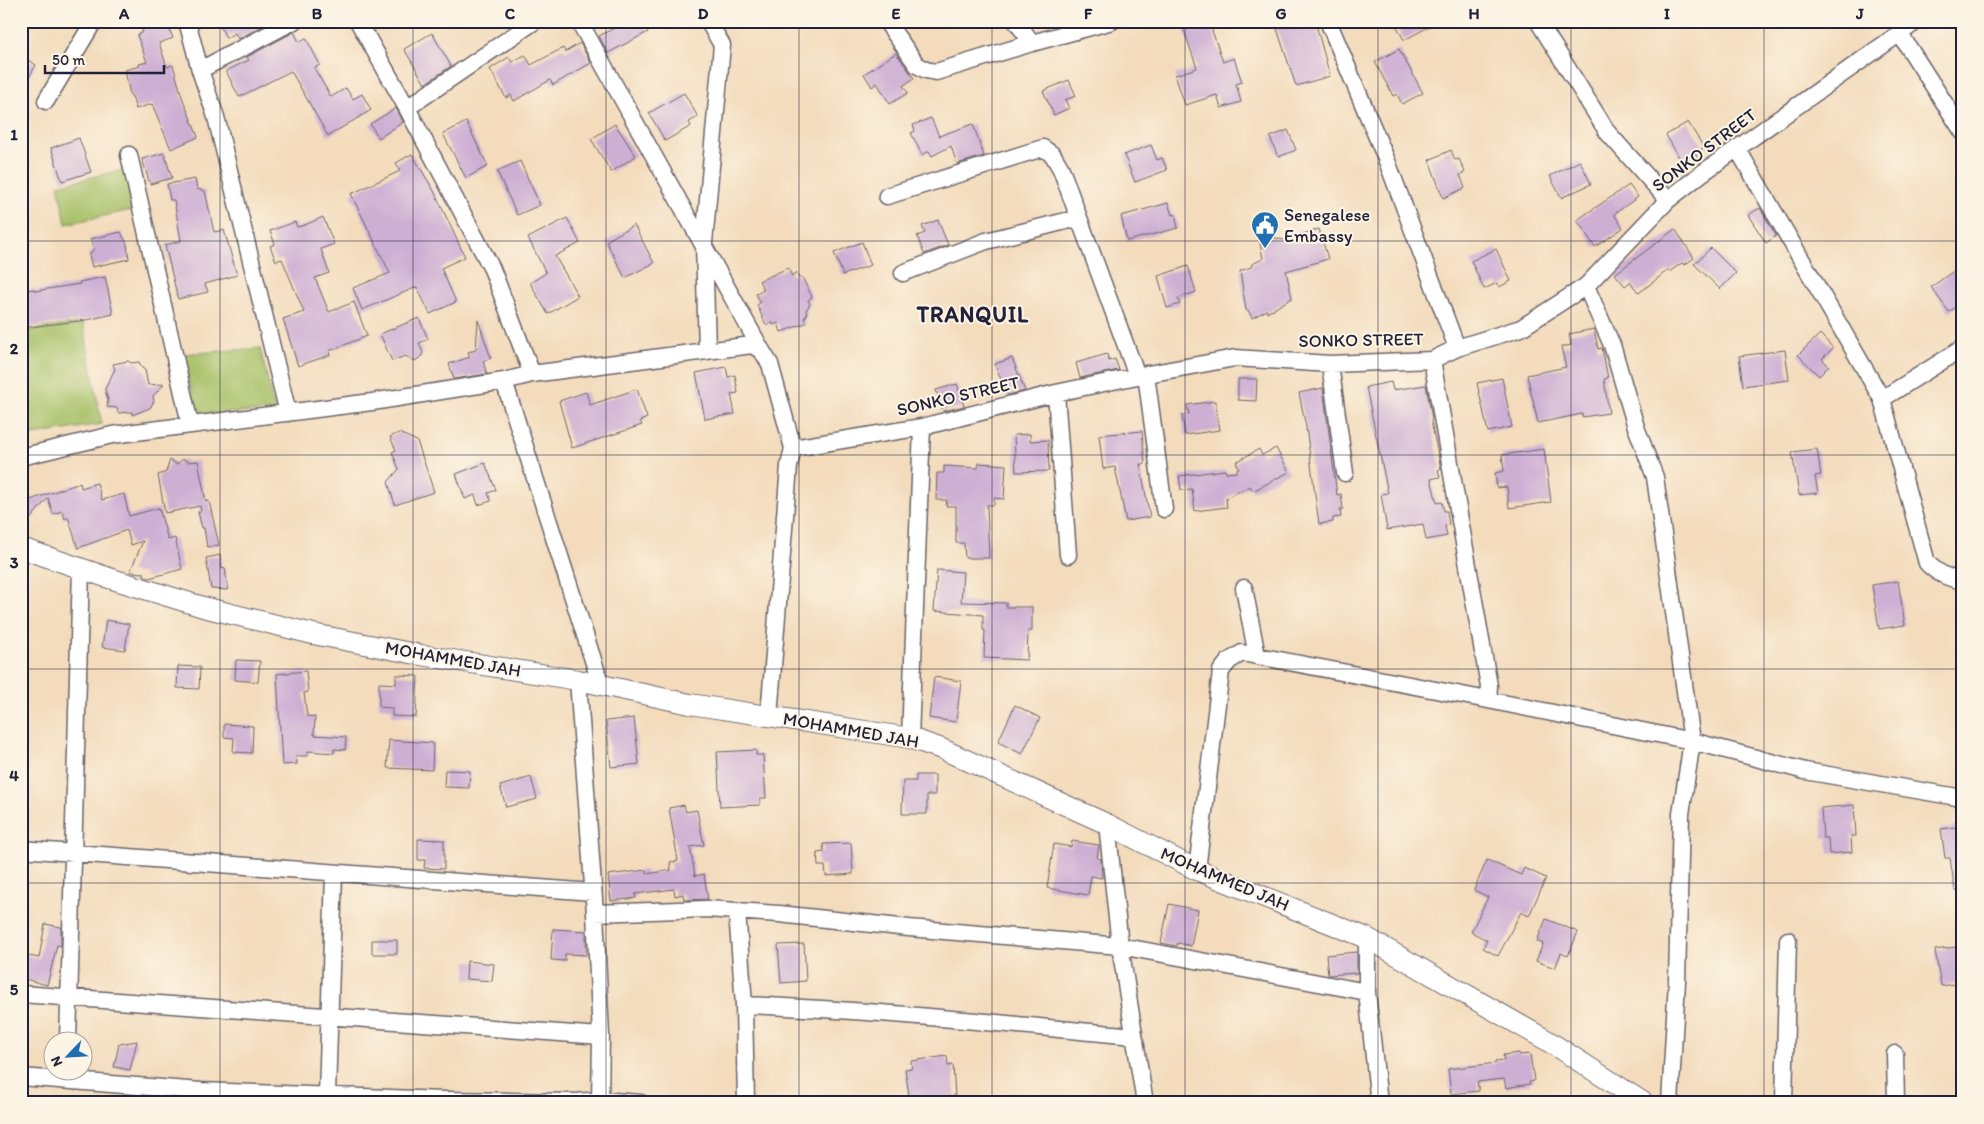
<svg xmlns="http://www.w3.org/2000/svg" width="1984" height="1124" font-family="Itim,sans-serif">
<style>
.green{fill:#a5bf65;stroke:#647050}
.building{fill:#cdafd4}
.lines{fill:none;stroke-linecap:round;stroke-linejoin:round}
.minor-casing{stroke:#6b6368;stroke-width:19}
.tertiary-casing{stroke:#6b6368;stroke-width:22}
.minor{stroke:#fff;stroke-width:16}
.tertiary{stroke:#fff;stroke-width:20}
.grid{fill:none;stroke:#22223b;stroke-width:1;stroke-opacity:0.55}
.labels{text-anchor:middle;dominant-baseline:central;stroke-width:4;stroke-linejoin:round;paint-order:stroke}
.street-label{font-size:18px;fill:#22223b;stroke:#fcf5e5}
.poi-label{font-size:18px;fill:#22223b;stroke:#fcf5e5;text-anchor:start}
.district-label{font-size:22px;font-weight:bold;letter-spacing:1px;fill:#22223b;stroke:#fcf5e5}
.neatline{fill:none;stroke:#22223b;stroke-width:2}
.grid-label{font-size:16px;text-anchor:middle;font-weight:bold;fill:#22223b}
</style>
<rect width="100%" height="100%" fill="#fcf5e5"/>
<filter id="ink" filterUnits="userSpaceOnUse"><feTurbulence type="fractalNoise" baseFrequency=".02" numOctaves="2"/><feDisplacementMap in="SourceGraphic" scale="10" xChannelSelector="R" yChannelSelector="G"/><feConvolveMatrix kernelMatrix="1 2 1 2 8 2 1 2 1" color-interpolation-filters="sRGB"/></filter>
<filter id="wash" filterUnits="userSpaceOnUse"><feTurbulence type="fractalNoise" baseFrequency=".0096" numOctaves="4" result="noise"/><feDisplacementMap in="SourceGraphic" scale="20" xChannelSelector="R" yChannelSelector="G"/><feGaussianBlur stdDeviation="1.12" result="paint"/><feColorMatrix in="noise" values="0 0 0 0 0 0 0 0 0 0 0 0 0 0 0 0 0 1.4 0 .05"/><feComposite in="paint" operator="in"/></filter>
<g filter="url(#wash)">
<rect width="100%" height="100%" fill="#f3dbbc"/>
<!-- green -->
<path class="green" d="M127,169L136,209L66,224L58,185Z
M83,323L102,424L21,437V331Z
M260,348L275,411L197,414L183,354Z"/>
<g id="blocks">
<!-- building -->
<path class="building" d="M138,21H166L173,38L159,43L167,67L173,65L182,97L198,137L171,149L152,104L136,109L132,96L130,95L125,70L140,66L139,64L147,62L137,35L143,32Z
M218,21H267L268,23L238,39L235,33L226,38Z
M611,21H642L648,32L608,53L599,36L614,28Z
M1294,21H1315L1330,76L1296,86L1277,29L1294,24Z
M1394,21H1440L1404,40Z
M1209,22L1223,62L1234,58L1242,82L1236,84L1241,102L1221,108L1217,95L1185,105L1175,75L1197,68L1184,30Z
M294,32L299,42L306,38L320,65L314,68L331,97L346,88L353,99L362,94L371,110L328,136L291,71L239,97L226,71L249,60L247,57Z
M432,33L451,66L425,84L404,49Z
M580,43L591,63L553,85L550,80L514,101L511,95L506,98L490,69L509,57L512,62L525,55L531,65L563,48L565,52Z
M1399,49L1423,93L1402,104L1397,94L1393,96L1375,62Z
M896,53L914,78L903,86L908,93L890,104L877,83L872,87L864,74Z
M21,56L36,65L21,91Z
M1069,80L1076,96L1065,100L1069,108L1054,115L1043,91Z
M684,93L698,117L689,122L691,126L665,141L649,113Z
M396,108L403,122L379,138L370,124Z
M931,118L939,136L973,124L984,156L957,164L951,146L932,156L929,151L922,155L911,133L915,131L913,125Z
M466,122L488,166L466,178L443,134Z
M1688,122L1704,148L1695,153L1698,159L1685,167L1666,135Z
M615,124L636,156L611,172L591,139Z
M1288,130L1296,150L1278,157L1270,137Z
M79,138L91,172L62,181L51,148Z
M1151,145L1157,160L1162,158L1167,170L1135,182L1124,155Z
M1451,150L1455,160L1459,159L1465,172L1460,175L1465,188L1443,198L1429,160Z
M164,153L172,178L150,184L142,159Z
M412,154L434,191L465,257L441,268L456,302L430,314L417,287L362,310L353,288L390,273L351,194L400,171L396,163Z
M520,161L540,205L517,215L497,171Z
M1580,161L1591,184L1561,198L1550,176Z
M195,179L197,189L205,191L214,232L224,230L237,275L205,284L208,292L178,299L165,245L181,241L174,200H170L167,184Z
M1629,185L1638,197L1614,214L1623,228L1595,247L1577,220Z
M1168,203L1172,215L1175,214L1178,228L1127,241L1121,216Z
M1760,208L1776,236L1766,243L1748,215Z
M323,217L334,244L321,249L329,273L315,278L329,312L354,302L367,336L329,351L330,355L298,366L283,319L304,312L282,259L276,261L270,246L275,244L270,231L295,222L297,227L305,225Z
M567,218L580,243L555,256L578,296L548,314L530,283L546,273L528,238Z
M938,220L948,245L924,254L917,236L925,233L922,226Z
M634,225L654,263L625,278L606,241Z
M1319,229L1328,259L1286,271L1292,298L1267,313V310L1252,318L1249,312L1246,310L1240,271L1251,267L1252,264L1263,259L1260,243L1266,235L1283,240Z
M1675,229L1694,258L1684,265L1682,263L1669,272L1668,270L1639,293L1630,282L1625,286L1615,274Z
M121,232L127,244L129,259L92,267L89,255L94,249L90,239Z
M862,242L871,265L843,275L834,253Z
M1711,248L1736,273L1720,289L1694,264Z
M1496,249L1511,281L1499,287L1497,283L1484,289L1471,261Z
M1188,266L1196,292L1178,298L1180,304L1167,308L1158,276Z
M788,268L792,276L796,272L799,278L802,277L812,297L808,300L810,304L806,310L807,315L804,318L806,323L781,332L778,323L773,325L772,322L766,325L757,305L760,303L756,294L764,290L759,281Z
M1955,270L1963,281V302L1949,312L1931,287Z
M105,277L113,314L87,320L21,328V291L34,289L35,291L80,284L79,282Z
M419,318L428,339L419,343L423,353L421,357L415,361L405,356L392,361L380,334Z
M478,320L491,358L483,361L487,374L454,379L449,364L470,357L468,352L476,350Z
M1594,329L1598,349L1602,348L1608,378L1604,379L1609,413L1582,417V414L1538,423L1527,375L1566,367L1561,347L1571,345L1569,334Z
M1820,334L1833,348L1822,359L1829,366L1819,376L1798,355Z
M1785,350L1789,380L1743,386L1739,356Z
M1107,354L1109,361L1115,359L1119,370L1080,378L1076,363Z
M1012,358L1025,391L1007,395L995,364Z
M128,361L131,363L139,362L142,368L145,370L148,385L164,384L153,396L154,401L150,408L132,415V412L118,413L117,408L107,407L108,400L105,389L115,369L113,364Z
M726,367L728,377L735,375L738,393L731,394L735,414L705,419L696,373Z
M1502,378L1512,427L1488,432L1477,383Z
M1238,379H1257L1256,401L1238,400Z
M1391,382L1393,390L1426,385L1432,420L1431,421L1441,469L1438,470L1440,477L1431,479L1437,503L1442,502L1444,511H1447L1449,525L1445,526L1447,536L1426,540L1423,524L1387,530L1381,494L1388,493L1366,387Z
M957,384L964,406L943,411L936,390Z
M1323,388L1337,495L1341,494L1343,509H1340L1341,517L1333,518V522L1319,524L1306,427L1299,393Z
M637,389L647,418L640,421L642,425L572,448L559,401L586,392L590,405Z
M1215,401L1220,430L1185,435L1182,415L1189,414L1187,405Z
M1142,431L1145,464H1140L1150,517L1126,521L1115,467L1103,469L1099,435Z
M399,433L417,441L434,492L395,505L388,482L399,469L392,452L396,450L390,437Z
M1030,434V441L1048,440L1049,471L1016,472L1014,435Z
M1276,448L1289,472L1253,491L1250,486L1226,498L1227,507L1195,511L1192,489L1181,490L1179,476L1225,470L1226,473L1237,472V468H1239L1236,462L1259,449L1262,455Z
M1544,449L1551,502L1509,508L1507,487L1497,488L1495,473L1504,471L1502,455Z
M1817,449L1821,475L1815,476L1818,493L1799,495L1792,452Z
M183,459L188,462L198,461L206,502L209,501L219,545L207,547L204,528H202L198,512L201,511L200,506L165,513L158,475L166,472L170,460L177,464Z
M485,463L496,490L488,493L491,501L478,505L475,495L465,499L456,474Z
M979,463L1006,465L1004,499L994,498V505H987L989,558H965L964,543H956V506H946L947,500H936L937,473H944V466L978,468Z
M80,483L81,488L97,483L102,500L124,494L129,516L159,508L168,540L175,538L182,569L149,578L144,576V573L130,572L143,541L131,545L127,530L78,548L68,517L65,519L62,511L53,514L48,498L21,530V503Z
M220,555L222,569L225,568L228,590L211,589L206,558Z
M937,570L963,572L961,602L1006,603V607H1032V631H1028L1027,660L984,658L985,630H983V615L934,611Z
M1898,581L1905,625L1879,629L1872,585Z
M106,620L129,624L125,650L102,647Z
M236,660L260,661L258,682L235,680Z
M178,666L200,667L199,689L177,688Z
M306,671L308,692L304,693L307,716L315,717L314,735L346,737L345,750L334,749V753L308,751V756H296L297,764L282,765L277,674Z
M396,675L418,676L416,717L392,716V708L379,707V683L396,684Z
M934,677L961,681L956,722L929,718Z
M1015,705L1040,718L1022,754L998,742Z
M634,718L639,764L611,767L606,721Z
M224,724L253,726L252,753L233,752L234,738L224,737Z
M389,740L433,743L432,770L387,768Z
M756,750V755H763L766,798H760V805L720,807L717,752Z
M445,770L470,771L469,788L444,787Z
M916,775H935V795H927V814H902L903,781H916Z
M531,777L537,799L506,807L500,786Z
M684,805L686,812L697,810L704,845L690,847L695,876L704,874L708,899L684,900L683,894L675,896L674,889L635,894L636,898L611,901L608,875L646,870L647,874L671,870L670,862L678,861L669,808Z
M1854,805L1856,836H1851L1852,852L1829,854L1828,838H1823L1821,808Z
M1963,826V891H1955L1950,858H1945L1941,829Z
M418,839L444,840V869L424,868L425,860H418Z
M1072,841L1099,845L1097,858L1101,859L1102,878L1091,876L1088,895L1047,888L1054,844L1071,847Z
M851,843L853,874L826,876L825,866H818L817,853L824,852L823,844Z
M1487,860L1521,875L1524,868L1546,878L1529,916L1521,912L1498,956L1483,948L1487,940L1471,932L1488,897L1474,890Z
M1169,904L1198,910L1191,946L1178,943L1177,946L1161,943Z
M1546,919L1578,932L1568,956L1561,953L1555,968L1536,961L1543,944L1537,941Z
M45,924L61,927V946L57,945L47,985L21,978L24,955L39,958Z
M553,929L586,931V955L565,954V961L551,960Z
M372,940H397V954H372Z
M804,944L806,981L781,983L778,945Z
M1963,946V983L1941,986L1935,950Z
M1357,952V973L1328,975L1326,955Z
M467,961L494,964L492,981L466,979Z
M137,1041L130,1070L114,1067L119,1044Z
M1519,1053L1520,1055L1530,1054L1534,1081L1529,1082L1530,1084L1506,1088L1504,1079L1477,1082L1479,1091L1451,1094L1448,1069L1496,1063L1495,1061L1504,1060L1503,1055Z
M947,1056L948,1066L953,1065L955,1096L910,1102L905,1069L912,1068L911,1061Z"/>
</g>
</g>
<g filter="url(#ink)">
<use href="#blocks" fill-opacity="0" stroke="#6b6368" stroke-width="1"/>
<g class="lines">
<!-- minor casing -->
<g class="minor-casing">
<path id="minor" d="M187,21L200,70L216,117L288,413
M358,21L407,108L492,269L532,374
M579,21L762,351
M886,21L917,65L926,70L936,72L1032,43L1112,21
M1016,21L1032,43
M1328,21L1387,161L1457,348
M1538,21L1608,133L1668,200
M1900,34L1963,132
M200,70L294,21
M46,101L94,21
M407,108L535,21
M1737,148L1882,399L1927,563C1938,574 1948,578 1963,581
M129,155L190,424
M887,196L1043,148L1053,155L1061,169L1137,376
M903,273L986,241L1078,218
M1586,286L1612,345L1636,427L1655,477L1692,741L1681,814L1677,981L1670,1103
M707,350L704,243L722,45L708,21
M1330,364L1345,473
M1146,374L1164,509
M504,381L601,685
M1056,393L1068,555
M1882,399L1963,348
M793,448L922,427L1056,393L1137,376L1235,358L1330,364L1432,360L1457,348L1521,328L1586,286L1668,200L1701,174L1917,21
M21,457L112,435L372,402L504,381L532,374L752,345L762,351L770,364L793,448L789,466L769,716
M1244,588L1257,656
M578,680L595,913L601,1036L600,1103
M1488,700L1692,741L1805,771L1963,798
M910,738L922,427
M1107,824L1120,946L1145,1103
M21,849L593,892
M1197,870L1221,671L1229,661L1242,653L1488,700L1489,686L1432,360
M737,911L744,1005L746,1103
M595,913L707,909L779,914L909,928L1120,946L1367,992
M1367,938V992L1379,1103
M21,994L601,1036
M744,1005C875,1010 1004,1024 1134,1036
M68,1042L81,568
M1895,1054L1896,1103
M21,1077L201,1091L444,1100L576,1102L600,1100L641,1103
M327,1095L334,873
M1784,1103L1788,940"/>
</g>
<!-- tertiary casing -->
<g class="tertiary-casing">
<path id="tertiary" d="M21,548L109,578L203,607L313,634L421,655L578,680L690,704L910,738L942,749L1107,824L1197,870L1367,938L1548,1041L1644,1103"/>
</g>
<!-- minor -->
<use href="#minor" class="minor"/>
<!-- tertiary -->
<use href="#tertiary" class="tertiary"/>
</g>
</g>
<!-- grid -->
<path class="grid" d="M220,21V1103M413,21V1103M606,21V1103M799,21V1103M992,21V1103M1185,21V1103M1378,21V1103M1571,21V1103M1764,21V1103M21,241H1963M21,455H1963M21,669H1963M21,883H1963"/>
<!-- icons -->
<defs>
<g id="civic-pin" transform="scale(1.4375)"><path d="M0 17L-7.5 6A9.5 9.5 0 1 1 7.5 6Z" fill="#1f6fb2" stroke="#fcf5e5"/><path d="M-.6-6.5H3V-4.5H.6V-3L4-1V1h2V6H-6V1h2V-1L-.6-3ZM-1.2 2.5V6h2.4V2.5Z" fill="#fff"/></g>
</defs>
<g fill-rule="evenodd">
<use href="#civic-pin" x="1265" y="225"/>
</g>
<g class="labels">
<!-- street labels -->
<g class="street-label">
<text transform="translate(1704 150) rotate(-37)">SONKO STREET</text>
<text transform="translate(1361 340) rotate(-1)">SONKO STREET</text>
<text transform="translate(958 396) rotate(-13)">SONKO STREET</text>
<text transform="translate(453 659) rotate(10)">MOHAMMED JAH</text>
<text transform="translate(851 730) rotate(10)">MOHAMMED JAH</text>
<text transform="translate(1225 879) rotate(23)">MOHAMMED JAH</text>
</g>
<!-- poi labels -->
<g class="poi-label">
<text x="1284" y="215">Senegalese<tspan x="1284" dy="21">Embassy</tspan></text>
</g>
<!-- district labels -->
<g class="district-label">
<text x="973" y="314">TRANQUIL</text>
</g>
</g>
<!-- margin -->
<rect width="1984" height="1124" fill="none" stroke="#fcf5e5" stroke-width="55"/>
<!-- north arrow -->
<g transform="translate(68 1056) rotate(245)"><circle r="24" fill="#fcf5e5" stroke="#a5a1a1"/>
<path d="M0-4L9 19L0 12L-9 19Z" fill="#1f6fb2"/>
<text y="-8" font-size="14" font-weight="bold" text-anchor="middle" fill="#22223b">N</text>
</g>
<!-- scale -->
<path d="M45 65v8h119v-8" fill="none" stroke="#22223b" stroke-width="2.5"/>
<text x="52" y="65" font-size="15" fill="#22223b" stroke="#fcf5e5" stroke-width="4" paint-order="stroke">50 m</text>
<rect x="28" y="28" width="1928" height="1068" class="neatline"/>
<g class="grid-label">
<text x="124" y="19">A</text>
<text x="317" y="19">B</text>
<text x="510" y="19">C</text>
<text x="703" y="19">D</text>
<text x="896" y="19">E</text>
<text x="1088" y="19">F</text>
<text x="1281" y="19">G</text>
<text x="1474" y="19">H</text>
<text x="1667" y="19">I</text>
<text x="1860" y="19">J</text>
<text x="14" y="140">1</text>
<text x="14" y="354">2</text>
<text x="14" y="568">3</text>
<text x="14" y="781">4</text>
<text x="14" y="995">5</text>
</g>
</svg>
